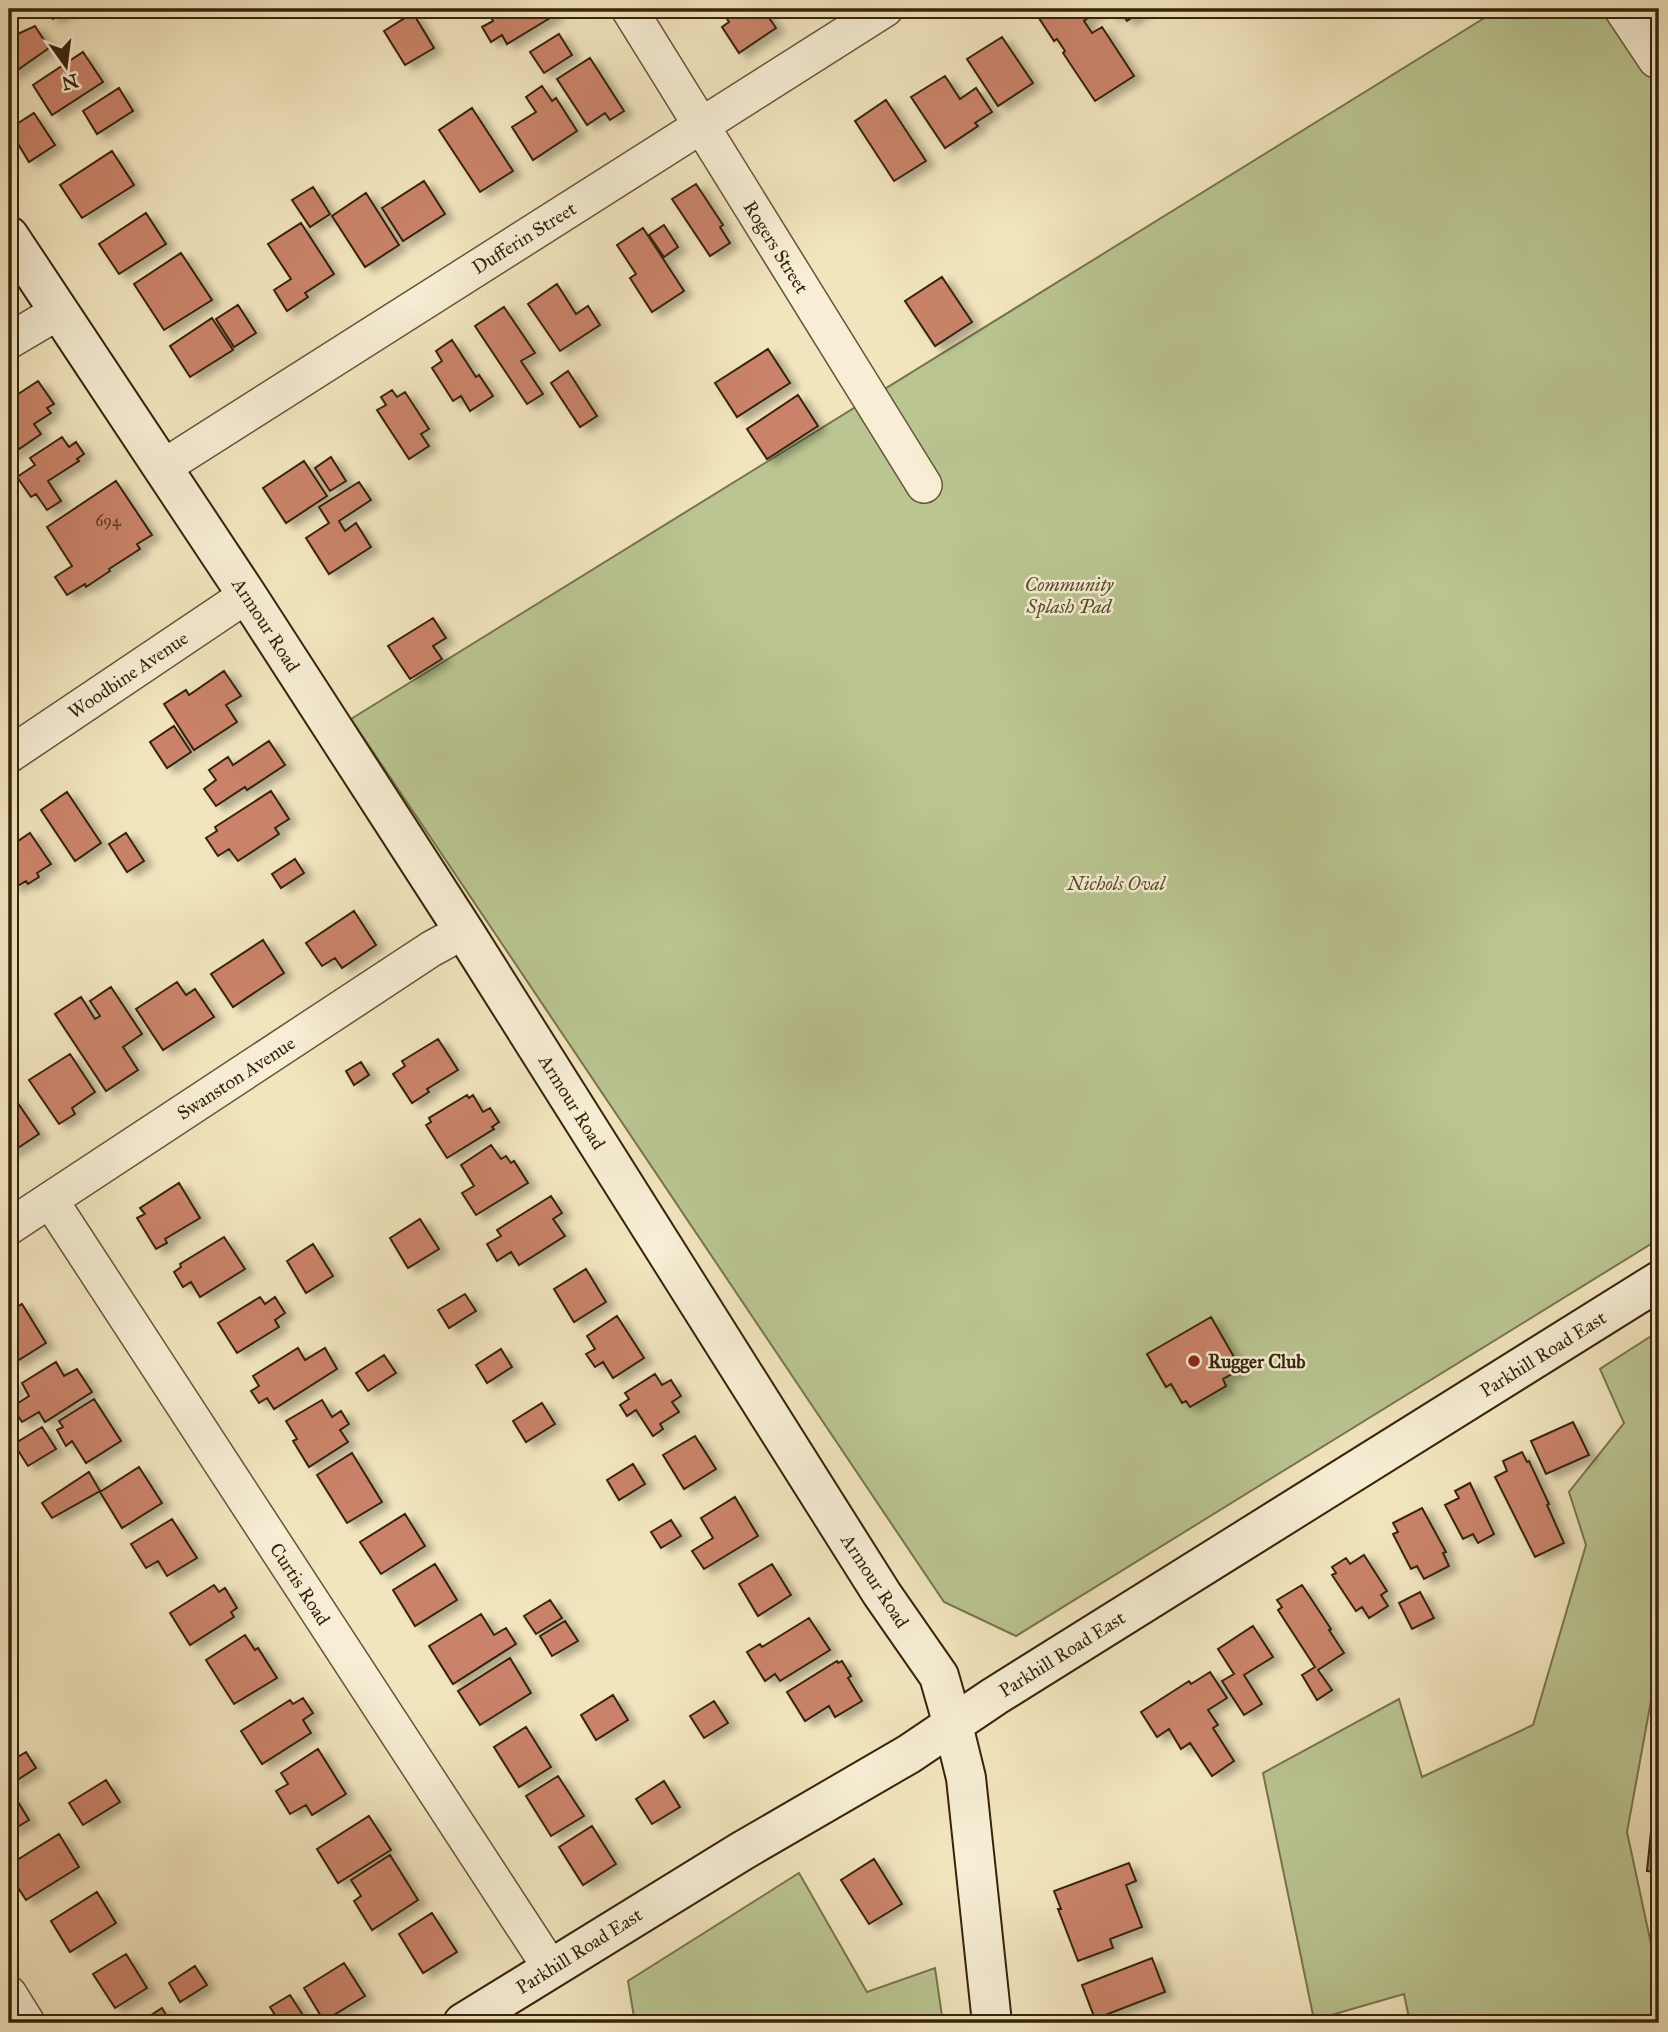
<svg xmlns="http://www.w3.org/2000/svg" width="1668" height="2032" font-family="'IM FELL Great Primer',serif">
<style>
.green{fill:#bac591;stroke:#78744e;stroke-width:2}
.building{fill:#ca836a;stroke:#37230b;stroke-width:2;filter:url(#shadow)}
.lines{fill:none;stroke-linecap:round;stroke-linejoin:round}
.street-casing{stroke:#665438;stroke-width:38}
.secondary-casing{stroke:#37230b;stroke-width:42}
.street{stroke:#f7eed5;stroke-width:35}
.secondary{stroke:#f7eed5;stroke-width:38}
.poi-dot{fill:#8f2418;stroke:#f7eed5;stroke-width:2.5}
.labels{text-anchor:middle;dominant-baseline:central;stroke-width:5;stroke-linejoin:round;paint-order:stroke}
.number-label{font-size:16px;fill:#5c3b23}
.street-label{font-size:19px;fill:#37230b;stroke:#f7eed5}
.park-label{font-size:19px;font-style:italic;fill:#584c2c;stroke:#f7eed5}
.poi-label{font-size:19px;font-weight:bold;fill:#37230b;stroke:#f7eed5;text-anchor:start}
</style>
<defs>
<filter id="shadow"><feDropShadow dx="8" dy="4.5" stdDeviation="3.5" flood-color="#0004"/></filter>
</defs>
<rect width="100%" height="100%" fill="#f2e5be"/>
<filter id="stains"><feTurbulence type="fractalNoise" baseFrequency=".00286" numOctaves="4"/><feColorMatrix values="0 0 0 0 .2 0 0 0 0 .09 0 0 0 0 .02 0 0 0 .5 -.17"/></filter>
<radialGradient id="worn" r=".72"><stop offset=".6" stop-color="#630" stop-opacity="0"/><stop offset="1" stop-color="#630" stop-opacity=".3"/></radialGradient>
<!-- green -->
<path class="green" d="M1499,9H1659V1239L1016,1636L944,1602L351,719Z
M1659,1331V1657L1627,1832L1659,1981V2023H1410L1404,1994L1314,2020L1263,1773L1399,1699L1422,1777L1533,1725L1586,1545L1569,1492L1624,1423L1600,1369Z
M799,1873L867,1992L935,1968L943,2023H635L628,1981Z"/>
<!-- building -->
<path class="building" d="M46,9H69L53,19Z
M486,9H551L555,15L507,44L502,35L491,42L482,27L493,21Z
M721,9H763L776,28L739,53L722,27L729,22Z
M1033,9H1100L1084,21L1092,33L1102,27L1134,76L1095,101L1063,53L1065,51L1057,39L1054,41Z
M1108,9H1144V10L1127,21L1120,11L1112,16Z
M413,13L434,48L405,65L384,31Z
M35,26L49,48L9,76V38Z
M559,34L572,55L544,73L530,52Z
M1002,37L1033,83L998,106L967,59Z
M83,52L103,82L52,115L33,85Z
M590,58L624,111L610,120L605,113L587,125L557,79Z
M945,76L960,99L976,88L992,112L975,123L978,126L945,148L911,97Z
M542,86L552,101L556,98L577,131L533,160L512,127L536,112L526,97Z
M119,88L133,111L97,134L83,111Z
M886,100L926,161L894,181L855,121Z
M472,108L513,171L480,192L439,130Z
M34,113L55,145L29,162L9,129Z
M112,151L134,185L82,218L60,185Z
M424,181L445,214L403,241L382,208Z
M696,184L723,225L720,227L730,243L710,256L672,199Z
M313,187L330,214L310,227L292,200Z
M366,193L399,245L365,267L332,216Z
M146,213L166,244L119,274L99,244Z
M301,223L334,274L305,293L308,297L287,311L274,290L291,279L268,244Z
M664,225L678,247L664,257L649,235Z
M643,228L684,291L652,312L630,278L636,274L617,245Z
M181,253L212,300L164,330L134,284Z
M942,277L972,322L935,346L905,301Z
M557,284L576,314L588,306L600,325L560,351L528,304Z
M238,305L256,333L234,347L216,319Z
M504,307L535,353L521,361L543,394L527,404L475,326Z
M212,318L233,350L190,377L170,346Z
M452,340L476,377L479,375L493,396L470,411L461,396L453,401L432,368L442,361L436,351Z
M768,349L790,383L737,417L715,383Z
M568,371L597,416L580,427L551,383Z
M38,381L54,404L47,408L51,413L34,424L41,434L9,456V400Z
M392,390L397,397L405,392L429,429L421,434L429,446L409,459L377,410L386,405L381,397Z
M798,395L818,426L767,459L747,429Z
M62,437L69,447L76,442L84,454L77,459L79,461L48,481L61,501L47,510L36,494L31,497L17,477L35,465L30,458Z
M331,457L346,481L330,491L315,468Z
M304,461L327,496L286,523L263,488Z
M116,481L152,535L137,544L140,549L109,569L110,571L86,587L85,584L67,595L55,577L72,566L47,527Z
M359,482L371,500L339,521L345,531L356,523L371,547L329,574L306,538L329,523L319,507Z
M433,618L446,638L433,646L442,659L410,679L388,646Z
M224,671L241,696L226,705L237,722L194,750L164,704L186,690L189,695Z
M174,726L191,752L167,768L150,742Z
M269,741L285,765L247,790L245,787L216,806L204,789L216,780L209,770L228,757L233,765Z
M271,791L289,819L275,828L279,834L238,861L229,849L218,856L206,838L217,831L215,827Z
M67,792L101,843L75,861L41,810Z
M30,833L51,864L37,873L39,877L28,884L26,881L14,888L9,880V837L14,834L18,841Z
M126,833L144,861L127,872L109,844Z
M295,859L304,873L281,888L272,874Z
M354,911L376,945L342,968L335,958L322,966L306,943Z
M263,940L284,973L233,1007L211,974Z
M177,982L186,995L195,989L214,1017L163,1050L136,1009Z
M111,987L142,1034L123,1047L138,1070L106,1091L55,1014L81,997L95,1019L100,1016L90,1001Z
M438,1039L458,1070L427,1089L429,1092L412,1103L393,1074L405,1066L402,1061Z
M70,1054L95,1092L72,1108L75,1114L59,1124L29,1080Z
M361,1062L369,1075L354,1085L346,1071Z
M467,1095L469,1098L473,1095L483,1112L490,1108L499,1122L492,1127L494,1129L447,1158L426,1125L431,1122L429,1118Z
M13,1096L39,1134L9,1154V1099Z
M491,1145L501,1159L506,1156L511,1163L514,1161L528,1183L476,1215L462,1193L474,1186L461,1165Z
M179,1183L200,1218L165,1239L167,1243L156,1249L137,1218L145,1214L140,1208Z
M551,1196L562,1213L553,1219L565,1236L519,1265L511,1252L497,1261L487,1244L501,1236L497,1230Z
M420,1219L439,1249L408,1268L390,1238Z
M224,1237L245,1269L200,1297L191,1282L183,1287L174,1272L181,1267L180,1264Z
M313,1244L333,1276L306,1293L287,1261Z
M586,1269L606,1302L574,1322L554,1289Z
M465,1294L476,1311L449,1328L438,1310Z
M260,1297L265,1304L275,1297L285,1313L275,1320L279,1327L237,1353L218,1323Z
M22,1304L46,1343L14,1363L9,1355V1312Z
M617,1316L644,1358L613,1378L603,1362L595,1367L586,1354L595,1349L587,1336Z
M1211,1317L1241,1369L1223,1379L1226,1386L1190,1407L1186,1401L1182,1403L1171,1384L1166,1387L1147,1354Z
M298,1348L305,1360L325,1348L337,1369L274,1409L267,1398L259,1403L251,1391L259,1386L253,1376Z
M501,1349L512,1367L487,1383L476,1365Z
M384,1355L396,1373L368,1391L356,1373Z
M56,1362L64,1376L77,1369L92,1392L45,1422L39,1412L22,1422L12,1407L29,1396L22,1383Z
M655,1374L662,1385L671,1380L681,1396L672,1402L679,1412L660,1424L663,1429L653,1436L636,1410L627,1416L620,1405L629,1399L625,1393Z
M9,1375L18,1390L9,1396Z
M94,1399L121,1441L86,1463L72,1441L66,1446L57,1430L63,1427L59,1421Z
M322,1400L332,1417L341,1411L349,1424L340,1430L348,1442L309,1467L293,1441L297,1439L286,1421Z
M542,1403L555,1424L526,1442L513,1421Z
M1573,1422L1589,1455L1546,1474L1531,1441Z
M42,1427L56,1449L28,1466L14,1444Z
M695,1436L716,1469L684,1489L663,1455Z
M1522,1452L1527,1462L1529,1461L1549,1504L1547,1505L1564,1543L1535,1557L1495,1477L1507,1471L1503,1461Z
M352,1453L382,1502L347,1523L317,1475Z
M633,1464L645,1484L619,1500L607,1480Z
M139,1467L162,1503L122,1528L100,1492Z
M89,1472L100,1491L52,1518L42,1503Z
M1470,1483L1494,1534L1478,1543L1473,1534L1463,1539L1445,1505L1459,1498L1455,1491Z
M735,1497L758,1536L704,1569L692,1551L713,1538L701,1518Z
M1422,1508L1446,1552L1443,1553L1449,1566L1424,1579L1417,1566L1411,1569L1393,1534L1398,1532L1393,1523Z
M405,1514L425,1546L381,1574L360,1542Z
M172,1519L197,1558L167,1576L158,1561L146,1568L131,1544Z
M671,1520L681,1536L661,1548L651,1532Z
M1364,1555L1387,1591L1381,1595L1388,1606L1369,1618L1362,1607L1356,1611L1332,1575L1336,1573L1332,1567L1346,1558L1350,1564Z
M435,1564L457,1600L415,1626L393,1590Z
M772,1564L791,1595L758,1616L739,1584Z
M214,1585L219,1592L225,1588L237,1608L231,1612L234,1617L190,1645L170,1613Z
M1302,1585L1331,1629L1329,1630L1344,1653L1318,1670L1332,1690L1317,1700L1302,1675L1315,1667L1278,1610L1282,1607L1277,1600Z
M1420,1592L1434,1618L1412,1629L1399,1603Z
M550,1600L562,1618L536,1634L524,1616Z
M481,1614L494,1635L506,1628L516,1644L453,1684L429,1646Z
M809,1618L830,1650L780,1681L775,1674L765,1681L747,1652L760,1644L762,1647Z
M565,1621L578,1641L552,1656L540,1636Z
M1253,1626L1273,1657L1244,1675L1262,1704L1244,1715L1222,1681L1234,1674L1218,1649Z
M245,1635L255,1650L258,1648L277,1678L234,1704L206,1660Z
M510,1658L531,1693L480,1725L458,1691Z
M837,1661L838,1663L842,1661L851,1676L848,1678L862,1701L835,1717L829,1706L805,1721L787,1692Z
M1210,1672L1227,1698L1208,1710L1218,1725L1213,1728L1234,1761L1212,1776L1190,1743L1181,1749L1169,1729L1157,1737L1141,1712L1189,1681L1191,1684Z
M613,1695L628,1720L596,1740L581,1715Z
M303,1698L313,1713L303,1720L311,1733L262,1764L241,1731L290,1700L293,1704Z
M714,1701L728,1723L704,1738L690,1716Z
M526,1727L551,1767L519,1787L494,1747Z
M318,1749L346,1794L312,1815L306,1805L290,1814L276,1791L288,1784L281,1773Z
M26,1752L36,1768L11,1784L9,1780V1762Z
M1659,1752V1872L1647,1871Z
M558,1776L584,1816L551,1836L526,1796Z
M106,1780L120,1802L83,1825L69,1803Z
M664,1781L680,1807L652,1824L636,1799Z
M9,1787L29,1820L9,1832Z
M369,1816L391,1850L338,1883L317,1849Z
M592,1826L616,1864L583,1885L559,1847Z
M59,1834L79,1867L26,1900L9,1874V1865Z
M390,1855L418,1900L372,1930L354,1901L361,1896L351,1880Z
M874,1859L902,1904L869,1924L841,1880Z
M1129,1863L1136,1881L1126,1885L1142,1927L1110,1939L1113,1948L1078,1961L1058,1909H1061L1054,1891Z
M97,1892L116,1923L70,1952L51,1921Z
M432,1913L457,1952L423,1973L399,1934Z
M126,1954L147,1988L115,2008L93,1974Z
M1152,1958L1165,1992L1095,2019L1082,1985Z
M344,1963L365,1996L324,2021L304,1988Z
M195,1966L207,1985L180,2002L169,1983Z
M290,1995L308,2023H280L270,2007Z
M162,2008L171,2023H139Z"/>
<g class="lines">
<!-- street casing -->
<g class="street-casing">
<path id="street" d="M629,9L924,485
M1622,9L1656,60
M9,341L58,312
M162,468L885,9
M9,755L247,595
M50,1200L550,1967
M9,1227L431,949L464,931
M9,1994L27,2023"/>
</g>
<!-- secondary casing -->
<g class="secondary-casing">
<path id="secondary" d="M9,236L247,595L464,931L882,1594L939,1676L953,1725L966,1778L992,2023
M463,2023L742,1851L909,1754L995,1696L1659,1281"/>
</g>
<!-- street -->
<use href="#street" class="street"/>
<!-- secondary -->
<use href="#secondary" class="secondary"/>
</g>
<!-- markers -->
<circle class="poi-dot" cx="1194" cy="1361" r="7"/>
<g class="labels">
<!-- number labels -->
<g class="number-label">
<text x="108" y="520">694</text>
</g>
<!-- street labels -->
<g class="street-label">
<text transform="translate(524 238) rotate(-32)">Dufferin Street</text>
<text transform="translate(776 247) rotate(58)">Rogers Street</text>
<text transform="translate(266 625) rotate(57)">Armour Road</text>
<text transform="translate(128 675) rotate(-34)">Woodbine Avenue</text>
<text transform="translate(236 1078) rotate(-33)">Swanston Avenue</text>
<text transform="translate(572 1102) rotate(58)">Armour Road</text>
<text transform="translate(1543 1354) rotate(-32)">Parkhill Road East</text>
<text transform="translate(875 1581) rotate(57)">Armour Road</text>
<text transform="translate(300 1584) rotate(57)">Curtis Road</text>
<text transform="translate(1062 1654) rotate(-32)">Parkhill Road East</text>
<text transform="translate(579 1951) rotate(-32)">Parkhill Road East</text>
</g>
<!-- park labels -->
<g class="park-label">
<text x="1069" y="584">Community<tspan x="1069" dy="22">Splash Pad</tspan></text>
<text x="1116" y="883">Nichols Oval</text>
</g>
<!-- poi labels -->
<g class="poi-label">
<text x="1208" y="1361">Rugger Club</text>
</g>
</g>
<!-- margin -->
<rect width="1668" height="2032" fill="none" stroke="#f2e5be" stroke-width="35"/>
<rect x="10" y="10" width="1647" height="2011" fill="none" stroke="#37230b" stroke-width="3.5"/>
<rect x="18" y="18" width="1633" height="1997" fill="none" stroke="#37230b" stroke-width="2"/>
<!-- north arrow -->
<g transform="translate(66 66) rotate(166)" stroke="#f7eed5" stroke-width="5" paint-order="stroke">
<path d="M0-5L12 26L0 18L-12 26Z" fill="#37230b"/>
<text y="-10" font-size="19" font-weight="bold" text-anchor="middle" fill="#37230b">N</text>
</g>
<rect width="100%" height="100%" filter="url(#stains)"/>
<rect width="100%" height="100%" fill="url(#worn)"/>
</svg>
